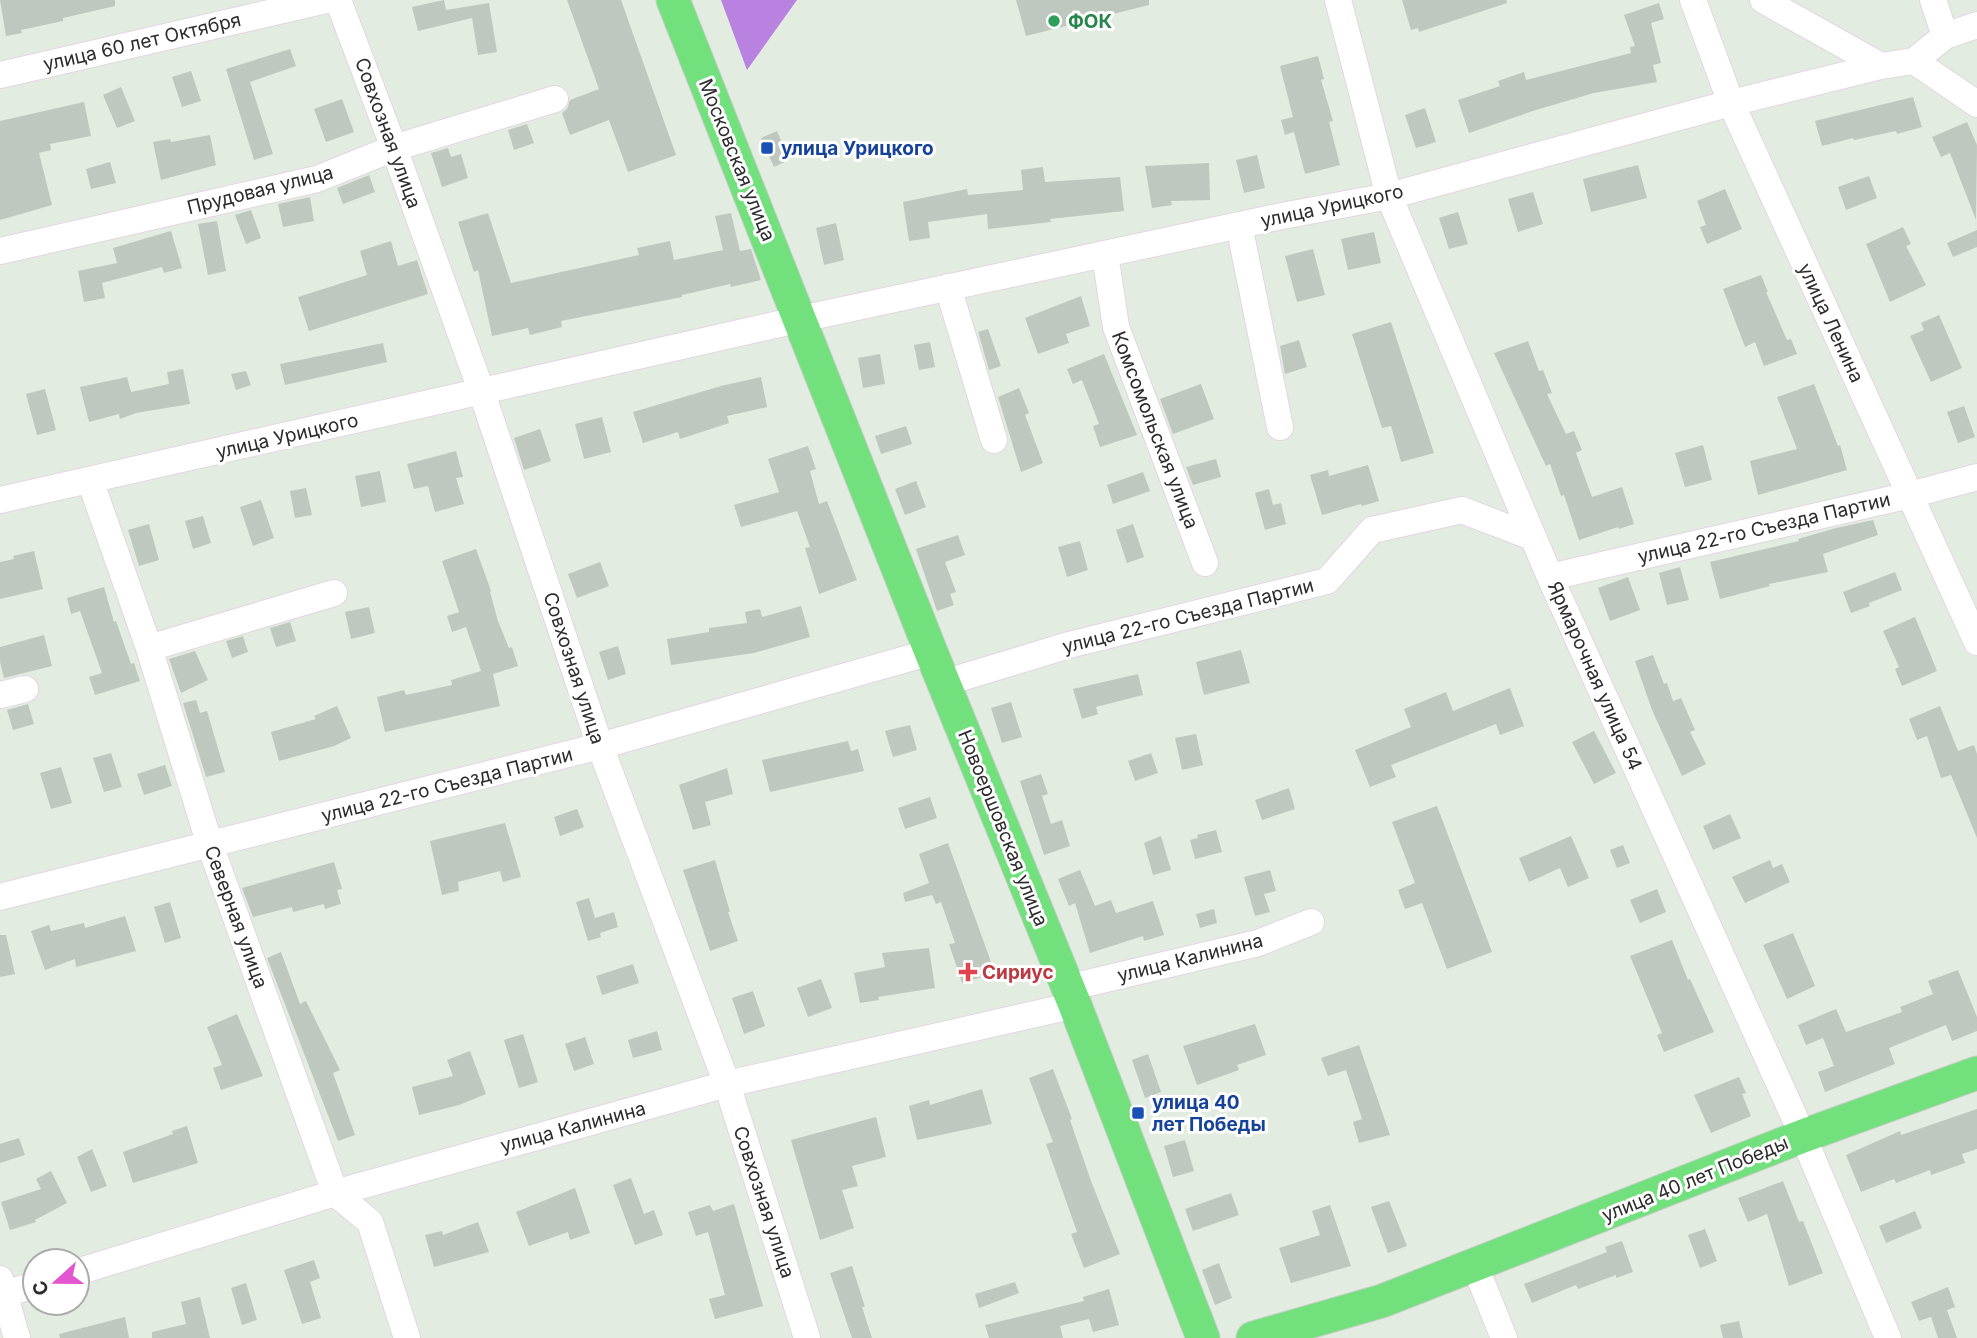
<svg xmlns="http://www.w3.org/2000/svg" width="1977" height="1338" font-family="Inter,sans-serif">
	<style>
		.water { fill: #b982e0 }
		.building { fill: #bfc8bf }
		.lines { fill: none; stroke-linecap: round; stroke-linejoin: round }
		.minor-casing { stroke: #e3d6e1; stroke-width: 28 }
		.major-casing { stroke: #ccc; stroke-width: 35 }
		.minor { stroke: #fff; stroke-width: 26 }
		.major { stroke: #72e07c; stroke-width: 33 }
		.leisure-dot { fill: #2e9e5b; stroke: #fff; stroke-width: 2.5 }
		.transit-dot { fill: #1a4fb4; stroke: #fff; stroke-width: 2.5 }
		.health-dot { fill: #e0444e; stroke: #fff; stroke-width: 2.5 }
		.labels { text-anchor: middle; dominant-baseline: central; stroke-width: 6; stroke-linejoin: round; paint-order: stroke }
		.leisure-label { font-size: 19px; font-weight: bold; fill: #27864d; stroke: #fff; text-anchor: start }
		.street-label { font-size: 19px; fill: #2c2c2c; stroke: #fff }
		.transit-label { font-size: 19px; font-weight: bold; fill: #164399; stroke: #fff; text-anchor: start }
		.health-label { font-size: 19px; font-weight: bold; fill: #be3a42; stroke: #fff; text-anchor: start }
	</style>
	<rect width="100%" height="100%" fill="#e2ece1"/>
	<path class="water" d="M721,0h76l-50,70z"/>
	<path class="building" d="M0,0h115v6l-52,12v3l-42,9 1,3 -16,3z
		M444,0l2,10 43,-7 8,49 -19,3 -6,-37 -54,13 -6,-24z
		M567,0h54l55,155 -48,17 -19,-52 -39,15 -8,-22 5,-4 3,-9 29,-11z
		M1016,0h133v5l-123,31z
		M1402,0h104l1,3 -88,29 -1,-4 -7,2z
		M1659,3l5,16 -13,4 10,40 -8,2 4,17 -63,11 -58,17 -67,23 -11,-33 42,-14 -2,-5 26,-9 2,8 105,-27 -1,-6 5,-1 -11,-31z
		M290,49l6,17 -46,16 23,72 -19,6 -28,-91z
		M1318,56l6,23 -3,1 12,41 -4,1 11,43 -35,9 -11,-42 -9,3 -4,-15 12,-3 -13,-51z
		M191,71l10,30 -19,6 -10,-30z
		M121,87l14,34 -18,7 -14,-33z
		M1913,97l9,30 -25,7 -1,-3 -42,9 -1,-2 -31,8 -7,-25z
		M342,99l12,33 -28,10 -12,-33z
		M84,102l7,34 -41,8 1,6 -12,3 13,52 -52,15v-99z
		M1425,108l11,34 -20,6 -11,-33z
		M1967,122l10,23 -1,75 -26,-67 -9,4 -9,-20z
		M527,124l7,19 -20,7 -6,-20z
		M777,131l12,29 -15,7 -13,-29z
		M210,135l6,30 -55,15 -8,-38 17,-3 1,3z
		M448,148l3,9 10,-3 7,24 -26,9 -11,-34z
		M1257,155l8,33 -21,5 -8,-33z
		M110,162l6,21 -25,6 -5,-20z
		M1209,163l1,37 -39,1 1,4 -20,3 -7,-42z
		M1638,165l9,33 -56,14 -8,-33z
		M1043,167l2,15 75,-5 4,34 -74,8 1,3 -63,7 -1,-15 -59,8 2,16 -21,3 -6,-39 64,-13 1,6 55,-5 -2,-20z
		M369,175l6,17 -32,12 -6,-16z
		M1869,176l8,22 -31,12 -8,-23z
		M1725,189l17,40 -35,15 -7,-17 6,-2 -9,-24z
		M1533,192l10,32 -25,8 -10,-33z
		M310,197l4,24 -31,6 -5,-23z
		M251,210l10,28 -15,6 -11,-29z
		M1458,212l10,32 -19,5 -10,-31z
		M488,213l23,70 128,-28 -2,-7 33,-7 4,19 49,-10 -8,-34 16,-3 9,38 11,-2 10,31 -30,7 -1,-3 -48,11v2l-121,24 1,6 -32,8 -2,-7 -36,8 -14,-66 -4,2 -16,-50z
		M217,221l9,50 -18,4 -10,-51z
		M836,223l8,37 -20,5 -8,-37z
		M1903,227l8,17 -5,2 20,39 -36,17 -24,-58z
		M1977,230v17l-24,10 -6,-14z
		M171,231l11,37 -18,5 -2,-6 -60,16 3,15 -21,4 -6,-31 39,-8 -4,-15z
		M1374,232l7,31 -33,7 -7,-31z
		M391,241l7,25 19,-6 11,34 -119,37 -11,-34 69,-22 -7,-24z
		M1313,249l12,46 -28,7 -12,-46z
		M1761,275l7,17h-2l21,48 4,-1 6,15 -33,12 -9,-24 -10,5 -22,-58z
		M1081,296l9,30 -24,8 3,9 -31,11 -13,-36z
		M1939,315l23,53 -31,14 -21,-46 14,-6 -3,-7z
		M1391,322l43,131 -33,9 -10,-36 -9,2 -30,-94z
		M988,329l13,37 -12,4 -11,-38z
		M1299,340l8,27 -22,7 -5,-28z
		M1528,341l11,30 4,-1 9,23 -5,1 19,40 8,-3 8,19 -6,3 16,44 30,-10 12,37 -15,5 -1,-2 -39,13 -15,-45 -3,1 -11,-32 -4,2 -52,-113z
		M930,342l5,25 -16,3 -5,-25z
		M383,343l4,19 -102,23 -5,-21z
		M880,354l5,30 -22,4 -5,-30z
		M1104,354l33,81 -37,12 -7,-21 6,-2 -17,-44 -9,4 -6,-15z
		M183,369l7,35 -54,9 -16,6 -1,-5 -30,8 -9,-35 47,-10 4,15 38,-8 -2,-12z
		M246,371l5,14 -15,5 -5,-16z
		M761,377l6,30 -40,9 2,7 -49,16 -2,-7 -35,11 -10,-31 88,-26z
		M1201,384l13,35 -41,15 -13,-35z
		M1814,384l24,62 2,-1 7,25 -89,25 -8,-34 47,-12 -20,-52z
		M1019,388l10,25 -4,2 18,48 -22,9 -23,-75z
		M45,389l11,41 -19,5 -11,-41z
		M1964,406l11,31 -17,6 -11,-31z
		M602,417l9,35 -27,7 -9,-35z
		M906,426l6,18 -31,10 -6,-18z
		M540,429l11,32 -27,9 -10,-32z
		M1703,445l9,35 -27,7 -10,-34z
		M808,446l8,23 -6,2 9,33 8,-3 30,79 -38,14 -14,-46 5,-1 -13,-36 -56,16 -7,-22 45,-13 -11,-33z
		M456,451l7,26 -7,1 8,26 -29,8 -7,-26 -14,3 -7,-25z
		M1216,459l5,18 -28,8 -7,-18z
		M1368,465l11,36 -17,5 -1,-2 -39,11 -12,-40 18,-5 1,6z
		M380,471l6,31 -25,5 -6,-31z
		M1143,472l7,19 -37,13 -6,-19z
		M916,481l10,26 -21,8 -10,-26z
		M306,488l6,27 -17,3 -5,-27z
		M1269,489l4,16 8,-2 5,21 -21,6 -10,-37z
		M261,500l13,38 -21,8 -13,-39z
		M203,516l8,27 -18,6 -8,-28z
		M1873,520l5,15 -55,19 5,18 -59,12 1,2 -50,13 -10,-37 89,-21 -1,-2 38,-11z
		M149,524l10,36 -20,6 -11,-36z
		M1133,524l11,33 -17,6 -11,-33z
		M958,535l7,20 -20,7 11,30 -6,2 4,11 -17,6 -21,-62z
		M1080,541l8,29 -21,7 -9,-30z
		M476,549l15,42 -1,1 8,29 11,27 3,-1 6,19 -25,8 7,32 -115,26 -8,-35 27,-7 2,5 46,-10 -1,-5 30,-9 -15,-44 -14,5 -5,-16 12,-4 -17,-51z
		M34,551l9,38 -43,10v-37l14,-3 -1,-3z
		M600,562l9,24 -32,12 -9,-24z
		M1680,567l9,33 -22,5 -8,-32z
		M1895,572l7,18 -33,13 1,3 -19,7 -8,-21z
		M1628,577l12,33 -30,11 -12,-33z
		M104,587l10,35 2,-1 15,43 3,-1 6,18 -45,14 -6,-18 13,-4 -22,-62 -9,3 -4,-16z
		M801,606l9,31 -56,16 -83,12 -4,-26 42,-7v-4l38,-5 -2,-11 15,-3 2,8z
		M369,607l6,26 -24,6 -6,-27z
		M1915,617l22,54 -35,15 -7,-17 4,-2 -16,-36z
		M290,622l6,19 -20,6 -6,-19z
		M44,635l8,31 -48,12 -4,-16v-15z
		M243,636l5,16 -16,6 -6,-17z
		M618,646l8,28 -18,6 -9,-28z
		M1241,650l9,33 -46,12 -8,-33z
		M195,651l13,29 -27,13 -12,-34z
		M1653,655l11,29 3,-1 6,18 8,-3 14,32 -5,2 16,32 -24,12 -30,-66 -17,-49z
		M1138,674l5,21 -47,12 2,7 -16,5 -9,-30z
		M1510,688l14,38 -24,9 -4,-11 -105,41 5,12 -26,10 -15,-37 56,-23 -7,-18 42,-17 7,19z
		M196,700l4,13 7,-2 18,61 -19,5 -23,-74z
		M1011,702l11,35 -20,6 -11,-35z
		M28,704l6,20 -21,6 -6,-20z
		M337,706l14,32 -17,8 -55,15 -8,-29 45,-13 -2,-3z
		M1940,706l18,45 16,-6 3,9v84l-26,-63 -10,3 -14,-42 -10,4 -8,-21z
		M910,725l7,25 -24,7 -8,-26z
		M1594,731l22,42 -22,11 -22,-42z
		M1196,734l7,31 -21,5 -7,-32z
		M848,741l3,10 7,-2 6,22 -94,21 -8,-32z
		M111,753l11,34 -18,5 -11,-34z
		M1151,753l7,20 -23,8 -7,-20z
		M165,765l7,21 -28,9 -7,-21z
		M61,767l11,36 -21,6 -11,-36z
		M727,768l6,26 -28,8 6,23 -18,5 -14,-45z
		M1041,774l7,20 -6,2 9,28 11,-4 8,26 -26,9 -24,-74z
		M1289,788l6,21 -33,11 -7,-20z
		M930,797l7,21 -32,11 -7,-21z
		M1437,806l55,146 -45,17 -25,-66 -17,6 -7,-19 17,-7 -23,-61z
		M577,809l7,18 -24,9 -6,-19z
		M1730,814l11,24 -28,12 -10,-24z
		M505,823l16,54 -18,5 -3,-11 -42,11 1,9 -17,4 -12,-54z
		M1216,830l6,22 -27,7 -5,-19 8,-2 -1,-3z
		M1161,836l10,34 -18,5 -9,-32z
		M1571,836l18,42 -21,9 -8,-19 -31,14 -10,-24z
		M948,843l47,130 -33,10 -13,-39 6,-1 -14,-41 -5,2 -4,-9 -27,7 -2,-9 26,-10 -10,-29z
		M1623,845l7,18 -13,5 -7,-18z
		M715,860l15,52h-2l10,29 -28,10 -27,-81z
		M1770,860l3,8 9,-4 8,18 -45,21 -13,-26z
		M334,862l8,27 -5,1 4,14 -16,5 -1,-5 -31,8 -1,-5 -39,10 -11,-29z
		M1080,870l15,36 16,-6 5,13 37,-12 11,34 -20,6 -1,-5 -53,17 -15,-50 -6,3 -11,-27z
		M1270,870l6,21 -12,3 6,18 -15,4 -11,-39z
		M1657,889l9,23 -26,11 -10,-23z
		M589,898l6,20 19,-6 4,15 -18,6 1,4 -13,4 -12,-39z
		M170,902l11,36 -16,5 -11,-36z
		M1214,909l3,14 -17,5 -4,-14z
		M125,916l11,35 -60,16 -1,-8 -30,11 -14,-39 18,-6 2,6 33,-8 1,5z
		M1793,933l22,53 -28,13 -24,-54z
		M0,935h6l9,39 -15,3z
		M1672,940l16,40 2,-1 24,53 -50,20 -7,-17 5,-2 -32,-77z
		M929,948l6,40 -57,9 1,3 -19,3 -6,-30 31,-6 -3,-14z
		M281,952l19,52 6,-3 34,69 -7,3 22,62 -17,6 -71,-183z
		M633,964l6,19 -37,12 -6,-19z
		M1958,970l19,47v14l-25,10 -6,-16 -57,23 6,16 -70,28 -7,-20 16,-6 -11,-28 -17,7 -8,-20 38,-16 10,23 56,-20 -2,-5 33,-13 -5,-13z
		M821,979l11,29 -24,9 -11,-29z
		M753,991l12,35 -21,8 -12,-36z
		M237,1014l26,62 -42,14 -8,-22 9,-3 -15,-38z
		M1255,1024l11,31 -29,10 2,5 -42,15 -14,-39z
		M657,1031l5,19 -29,8 -5,-18z
		M523,1034l15,48 -19,6 -15,-48z
		M585,1037l9,27 -20,7 -9,-27z
		M1359,1045l31,90 -31,8 -6,-21 9,-3 -16,-49 -18,6 -7,-18z
		M470,1051l16,43 -27,11 -40,10 -7,-28 41,-11 -6,-16z
		M1148,1054l13,38 -16,6 -13,-38z
		M1053,1069l19,50 -2,1 21,61 29,73 -36,14 -13,-34 6,-2 -31,-88 7,-2 -24,-64z
		M1739,1077l7,16 -4,1 9,22 -40,17 -17,-38z
		M982,1089l10,35 -75,16 -8,-34 20,-6 1,5z
		M1977,1109v40l-15,5 3,9 -34,12 -1,-5 -34,13 -2,-4 -33,13 -15,-37 54,-24 1,4z
		M876,1117l10,40 -34,9 6,20 -16,4 12,38 -34,12 -29,-100z
		M187,1126l11,37 -65,20 -10,-31 50,-18 -1,-3z
		M19,1138l6,17 -25,8v-19z
		M1185,1140l9,31 -21,6 -9,-31z
		M92,1149l15,37 -16,6 -14,-35z
		M51,1171l16,32 -32,17 1,2 -26,8 -9,-28 40,-13 -5,-10z
		M631,1178l13,36 10,-4 9,25 -28,10 -22,-60z
		M1783,1181l16,41 4,-1 20,52 -34,13 -22,-72 -19,8 -10,-24z
		M575,1188l15,45 -20,7 -2,-8 -39,14 -13,-34z
		M1231,1193l8,22 -46,16 -8,-22z
		M1389,1201l18,45 -19,7 -17,-46z
		M734,1204l29,102 -48,13 -6,-20 16,-4 -17,-63 -12,4 -8,-24 22,-7 3,6z
		M1330,1205l21,61 -60,17 -12,-35 41,-13 -8,-24z
		M1915,1211l7,17 -36,15 -7,-17z
		M478,1222l11,30 -55,15 -9,-32 17,-4 1,4z
		M1705,1229l12,32 -17,7 -12,-33z
		M1622,1241l11,31 -17,6v-3l-38,14 -2,-4 -44,18 -8,-19 83,-32 -2,-5z
		M314,1260l6,18 -10,4 11,36 -19,6 -18,-54z
		M1219,1263l13,35 -17,7 -13,-35z
		M852,1266l13,41h-3l10,31h-20l-22,-65z
		M1015,1282l4,11 -40,15 -4,-14z
		M246,1283l11,37 -15,5 -11,-37z
		M1948,1287l7,20 -8,3 10,28h-19l-7,-21 -12,4 -8,-19z
		M1109,1289l10,36 -26,7 -4,-13 -29,7 3,12h-74l-4,-13 99,-24 -1,-4z
		M200,1297l10,41h-58v-6l34,-8 -5,-22z
		M125,1317l4,21h-69l-1,-4z
		M1739,1321l4,17h-20l-3,-13z"/>
	<g class="lines">
		<defs>
			<path id="minor" d="M338,0l56,148 88,245 118,353 127,338 80,254
				M1338,0l51,196 161,381 253,559 85,202
				M1693,0l38,103 246,539
				M1763,0l118,66
				M1933,0l12,36
				M1914,61l31,-25 32,-11
				M0,75l326,-75
				M1239,225l41,202
				M0,251l317,-72 77,-31 161,-49
				M1105,254l11,73 89,236
				M948,287l46,153
				M90,480l59,168 61,197 125,348 35,29 37,116
				M0,500l801,-181 481,-103 107,-20 342,-93 150,-37 33,-5 63,43
				M1550,577l360,-82 67,-18
				M149,648l185,-55
				M944,683l125,-38 258,-64 45,-51 90,-20 70,27
				M0,695l25,-6
				M0,897l600,-151 331,-94
				M1067,988l191,-45 53,-21
				M1475,1266l29,72
				M77,1272l258,-79 392,-109 348,-79
				M0,1279l17,59
				M0,1295l35,-10"/>
			<path id="major" d="M673,0l258,652 144,353 128,333
				M1253,1338l129,-37 421,-165 174,-63"/>
		</defs>
		<use href="#minor" class="minor-casing"/>
		<use href="#major" class="major-casing"/>
		<use href="#minor" class="minor"/>
		<use href="#major" class="major"/>
	</g>
	<circle class="leisure-dot" cx="1054" cy="21" r="7"/>
	<g class="transit-dot">
		<rect x="760" y="141" width="14" height="14" rx="3.5"/>
		<rect x="1131" y="1106" width="14" height="14" rx="3.5"/>
	</g>
	<path class="health-dot" d="M964.5 961.5h7v7h7v7h-7v7h-7v-7h-7v-7h7z"/>
	<g class="labels">
		<g class="leisure-label">
			<text x="1068" y="21">ФОК</text>
		</g>
		<g class="street-label">
			<text transform="translate(142 42) rotate(-13)">улица 60 лет Октября</text>
			<text transform="translate(388 133) rotate(70)">Совхозная улица</text>
			<text transform="translate(737 160) rotate(68)">Московская улица</text>
			<text transform="translate(260 190) rotate(-14)">Прудовая улица</text>
			<text transform="translate(1332 206) rotate(-12)">улица Урицкого</text>
			<text transform="translate(1831 323) rotate(65)">улица Ленина</text>
			<text transform="translate(1155 430) rotate(69)">Комсомольская улица</text>
			<text transform="translate(287 436) rotate(-13)">улица Урицкого</text>
			<text transform="translate(1764 528) rotate(-13)">улица 22-го Съезда Партии</text>
			<text transform="translate(1188 616) rotate(-14)">улица 22-го Съезда Партии</text>
			<text transform="translate(574 668) rotate(72)">Совхозная улица</text>
			<text transform="translate(1595 676) rotate(66)">Ярмарочная улица 54</text>
			<text transform="translate(447 785) rotate(-14)">улица 22-го Съезда Партии</text>
			<text transform="translate(1003 828) rotate(68)">Новоершовская улица</text>
			<text transform="translate(236 917) rotate(70)">Северная улица</text>
			<text transform="translate(1190 958) rotate(-14)">улица Калинина</text>
			<text transform="translate(573 1127) rotate(-15)">улица Калинина</text>
			<text transform="translate(1695 1179) rotate(-22)">улица 40 лет Победы</text>
			<text transform="translate(764 1202) rotate(72)">Совхозная улица</text>
		</g>
		<g class="transit-label">
			<text x="781" y="148">улица Урицкого</text>
			<text x="1152" y="1102">улица 40<tspan x="1152" dy="22">лет Победы</tspan></text>
		</g>
		<g class="health-label">
			<text x="982" y="972">Сириус</text>
		</g>
	</g>
	<g transform="translate(56 1282) rotate(249)"><circle r="33" fill="#ffffff" stroke="#ababab" stroke-width="2"/>
	<path d="M0-5L12 26L0 18L-12 26Z" fill="#e456d1"/>
	<text y="-10" font-size="19" font-weight="bold" text-anchor="middle" fill="#2c2c2c">С</text>
	</g>
</svg>
